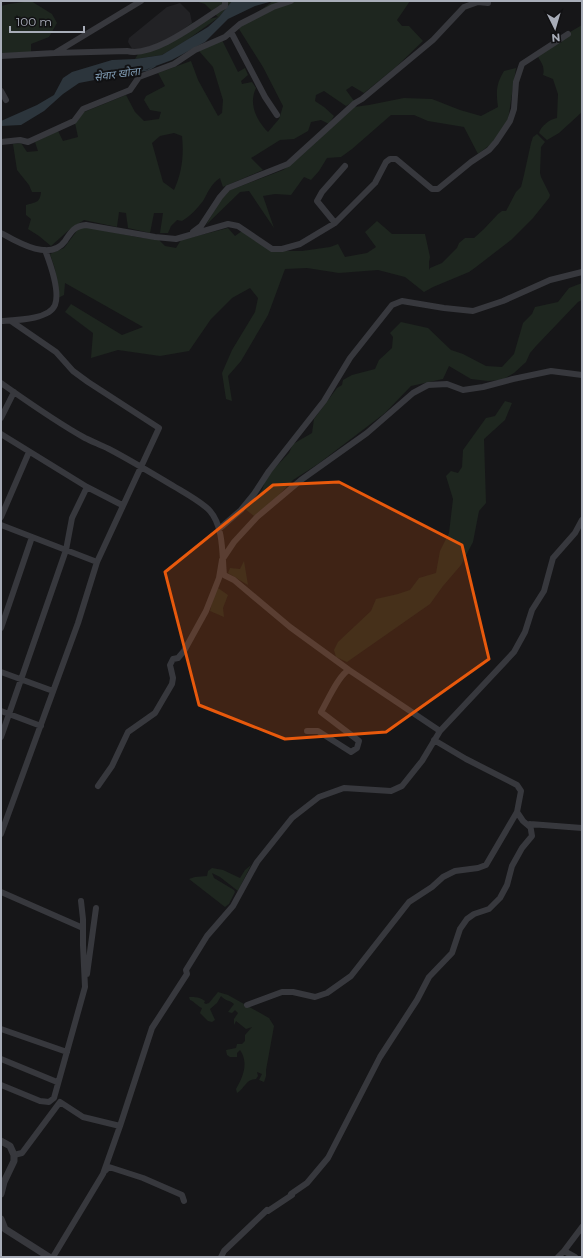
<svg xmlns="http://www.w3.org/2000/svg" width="583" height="1258" font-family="Montserrat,'Noto Sans Devanagari',sans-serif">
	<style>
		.built { fill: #222225 }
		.green { fill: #1e261f; fill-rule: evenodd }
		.water { fill: #2c353c }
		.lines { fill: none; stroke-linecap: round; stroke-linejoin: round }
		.stream { stroke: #2c353c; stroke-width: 1.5 }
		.minor { stroke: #37383d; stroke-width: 6 }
		.tertiary { stroke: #37383d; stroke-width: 7 }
		.marked { fill: #e8590c; fill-opacity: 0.2; stroke: #e8590c; stroke-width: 3; stroke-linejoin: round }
		.labels { text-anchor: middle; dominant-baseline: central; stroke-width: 4; stroke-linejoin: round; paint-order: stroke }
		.water-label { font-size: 11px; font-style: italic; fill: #7f9bb3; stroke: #111113 }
	</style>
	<rect width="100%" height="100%" fill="#161618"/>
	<path class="built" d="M180,3l10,10 2,10 -21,16 -37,13 -6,-10 1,-4 38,-31z"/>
	<path class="green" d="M31,1l21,13 5,9 -8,14 -18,7v9h-30v-47l8,-2z
		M195,1h37l-13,16 -32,23 -25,15 -27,4 5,-8 31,-12 21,-16 26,-6 -13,-13z
		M273,1h137l-13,19 5,6h7l14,15 -27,26 -32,26 -12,-7 -6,4 8,11 -8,5 -22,-15 -8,4 -1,6 9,6 10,9 -5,8 -8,-4 -10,2 -3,9 -14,8 -14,1 -29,18 12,12 -40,17 -3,-9c-9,6 -12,14 -17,23 -6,8 -13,15 -21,20l-5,-1 -6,6 -3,7h-8l3,-20h-9l-4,20 -22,-5 -2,-15 -7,-1 -2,15 -33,-7 -15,10 -18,16 -12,-10 -11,-7 3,-10 -5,-4v-10c10,-3 14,-2 15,-13h-9l-3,-7 -12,-15 -4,-26 8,-1 6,9 11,-1 -3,-9 23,-11 5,10 15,-4 -3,-14 9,-11 42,-17 9,17 9,9 15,-2 2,-7 -11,-2 -6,-10 2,-4 19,-10 -7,-13 33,-12 7,19 20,36 4,-3 1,-13 -10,-33 -14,-16 23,-11 16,32 7,-4 3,7 -7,6 1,3 10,-2 4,6c-8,16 1,33 12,44l11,-13 4,-13 -20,-39 -24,-38 3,-5zM174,133l8,3c2,19 0,37 -8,54l-11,-8 -11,-39 8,-7z
		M582,25v87l-23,21 -12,7 -8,-7c2,-7 11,-14 18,-15l1,-24 -5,-15 -10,-4c2,-7 -1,-12 -5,-18l32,-25z
		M516,68l-8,52 -13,21 -17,13 -14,-27 -36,-6 -14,-6h-23l-39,34 -11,8 -14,1 -8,13 -8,9 -7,-3 -13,18 -16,-1 -12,2 11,32 -25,-37 -9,1 -34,33 19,-33 58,-22 16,-12 55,-51 15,-2 35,-7 28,1 28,11 21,6 17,-9c-2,-15 -2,-23 6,-36z
		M537,134l8,8 -4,5 -1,26 1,4 9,18 -1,3 -16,20 -22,22 -35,27 -7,5 -36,15 -9,5 -19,-15 -27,-7 -39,3 -32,-5 -22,1 -17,46 -27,46 -13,15 4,25 -6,-2 -4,-26 10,-23 23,-38 3,-14 -8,-10 -18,10 -21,21 -22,32 -29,5 -42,-6 -27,8 2,-25 -28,-21 6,-8 51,31 21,-8 -78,-44 -1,12 -6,3 -3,-29 -5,-15 14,-6 15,-20h12l46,9 22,3 6,6 11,2 5,-8 47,-12 7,8 7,-5 32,20h28l28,-4 8,-3 7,13 22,-4 9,-6 -11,-15 12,-11 15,13h33l5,23 -1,5v8l1,-2 12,-5 15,-15 2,-5 6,-5h9l10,-9 14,-15 4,-3h4l10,-19 5,-5 3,-12 7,-32 2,-6z
		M582,283v17l-4,2 -42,44 -6,7 -4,9 -12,11 -12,7 -14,1 -17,-2 -22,-13 -6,13 -32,7 -26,27 -67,51 -25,16 -15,16 -24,20 -9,-7 17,-19 5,-14 22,-23 4,-9 19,-11 2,-14 23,-31 5,-3 1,-5 9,-5 23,-6 4,-9 13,-12 1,-11 -3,-4 11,-11 27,6 23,22 12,4 23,12 16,1 12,-13 9,-31 9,-9 3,-7 23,-5 11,-14z
		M505,401l7,2 -7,17 -21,19 2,64 -7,8 -6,31 -12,23 -18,21 -13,18 -83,58 -11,-5 -2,-7 4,-8 33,-31 5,-12 22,-5 12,-4 9,-12 17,-5 4,-22 9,-18 4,-34 -7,-23 5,-5 7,2 4,-6 1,-17 23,-32 9,-2z
		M244,561l4,24 -20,-12 2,-5 10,1z
		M218,588l10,7 -5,13 1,9 -14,-6 3,-13z
		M251,865l-13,26 -18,-14 -8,-4 2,5 20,12 1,2 -6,12 -4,3 -36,-28 6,-2 12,-1 1,-5 4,-3 11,2 17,8 5,-8z
		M218,992l10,3 41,23 5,8 -8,44v6l-2,6 -5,-2 3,-6 -5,-2 1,4 -2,3c-10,0 -11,9 -19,14l-1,-4c7,-12 13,-26 4,-39l-3,3v4h-7l-3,-2 -1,-5 10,-2 1,-4h5l3,-3v-6l7,-8 -6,2 -10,-8 -2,4v-6l4,-6 -3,-3 -3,3 -4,-1 6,-8c-4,-4 -9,-3 -13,-8l-4,7 -7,6 5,11 -3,2 -4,-1 -8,-8 2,-5c-5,-2 -7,-6 -12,-8l-1,-3c6,0 11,0 16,4l-1,2 2,1 3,-1z"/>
	<path class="water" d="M232,1h41l-18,5 -27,13 -23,23 -33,18 -30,11 -63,12 -16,11 -19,17 -23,14 -20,1v-5l36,-16 17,-10 9,-17 9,-6 40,-12 23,-1 27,-4 46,-28 11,-10z"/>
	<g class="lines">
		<path class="stream" d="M140,71l8,-1 7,-4"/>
		<path class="minor" d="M231,32l34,65 12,18
			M55,53l72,-2c26,7 72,-29 94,-43l4,-2v-5
			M1,56l54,-3 86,-52
			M1,91l5,9
			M1,142l19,-2 8,2 46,-21 9,-12 47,-19 9,-13 35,-13 21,-14 30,-13 15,-13 33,-17 18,-6
			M335,223l-18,-22 5,-9 23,-26
			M193,232l8,-6 19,-29 8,-9 60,-24 67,-61 7,-4 71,-59 31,-33 14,-5 10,1
			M1,233c16,9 49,29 64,8 6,-9 9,-15 21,-16l69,12 21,2 52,-15 10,2 34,23h10l18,-5 35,-21 40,-40 11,-21 4,-3h6l36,30h6l33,-27 18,-12 7,-8 14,-21 4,-12 2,-27 6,-18 46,-30
			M1,321c14,-1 48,-1 54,-16 5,-13 -5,-42 -10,-55
			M1,383c27,19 55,39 84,55 8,4 16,7 24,11 23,12 44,25 66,38 10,6 28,16 35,24 14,16 12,45 14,64l10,5 56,47 59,43 91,61
			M1,418l13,-26
			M1,434l86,53 35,18
			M1,517l28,-65
			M1,525l96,37
			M219,529l22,-19 13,-16 15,-23 55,-70 26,-43 42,-53 10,-4 42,7 29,3 30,-10 47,-21 32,-8
			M1,628l31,-91
			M1,672l52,19
			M1,711l40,15
			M307,731h11l33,21 6,-4 2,-7 -38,-29c6,-10 18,-38 28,-42
			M1,737l65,-187 6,-32 15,-31
			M434,740l32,19 51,26 4,6 -4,21 6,9 7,6v-3l52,4
			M98,786l14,-20 16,-34 27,-19 17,-29 1,-6 -3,-13 3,-6 5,-1 6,-7 22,-40 13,-33 3,-18 12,-18 23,-25 44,-37 66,-47 46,-40 15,-8 19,-1 16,6 20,-3 30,-8 38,-8 31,4
			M1,834l77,-211 19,-61 62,-134 -71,-46 -15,-11 -17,-19 -45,-31
			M1,892l82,36
			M87,974l9,-66
			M247,1005l35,-13h11l22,5 12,-4 24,-17 58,-74 23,-15 11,-10 12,-6 23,-3 8,-3 31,-53
			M1,1029l66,23
			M1,1059l56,23
			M1,1085l39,16 9,1 5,-4 31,-111 -2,-42v-26l-2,-18
			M14,1155l8,-2 38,-51 23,15 37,9
			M105,1171l4,-4 34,11 39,17 2,6
			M564,1251l11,6
			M53,1257l50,-83 17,-48 32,-98 35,-54 -1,-4 21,-34 26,-30 24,-44 35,-44 27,-21 25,-9 47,3 11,-5 20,-25 18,-30 74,-79 11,-20 7,-22 12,-19 9,-33 22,-25 7,-13
			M221,1257l3,-6 43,-41 1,1 24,-16 -1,-1 16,-11 21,-25 52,-101 37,-57 12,-23 23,-24 8,-24 7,-10 7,-5 15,-5 11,-11 7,-13 5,-19 10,-18 10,-12 -2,-12
			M558,1257l6,-6 18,-24"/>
		<path class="tertiary" d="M1,1141l9,5 4,9v6l-10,21 -3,12
			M1,1219l4,10 44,28"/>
	</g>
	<path class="marked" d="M339,482l123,63 27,114 -103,73 -101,7 -86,-34 -34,-133 108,-87z"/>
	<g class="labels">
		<g class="water-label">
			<text transform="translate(117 74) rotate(-8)">सेवार खोला</text>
		</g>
	</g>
	<rect width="583" height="1258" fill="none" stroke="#a8adb8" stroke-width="4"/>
	<g transform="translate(555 28) rotate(175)" stroke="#111113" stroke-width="3" paint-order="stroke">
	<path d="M0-3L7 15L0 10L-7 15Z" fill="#a8adb8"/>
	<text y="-6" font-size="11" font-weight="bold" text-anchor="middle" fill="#a8adb8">N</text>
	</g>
	<path d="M10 26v6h74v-6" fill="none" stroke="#a8adb8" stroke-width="2"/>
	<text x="16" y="26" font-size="12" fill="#a8adb8" stroke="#111113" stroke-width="3" paint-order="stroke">100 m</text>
</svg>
